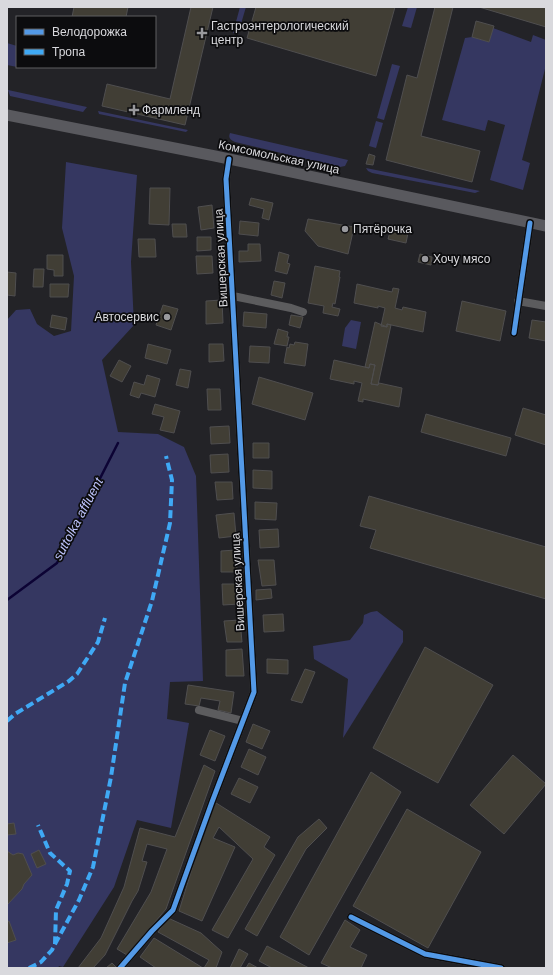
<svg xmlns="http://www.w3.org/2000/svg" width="553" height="975" font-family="Arial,sans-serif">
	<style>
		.green { fill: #353761 }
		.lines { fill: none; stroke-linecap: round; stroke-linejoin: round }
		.stream { stroke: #0c0334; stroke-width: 2.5 }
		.building { fill: #413e35; stroke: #4f4e4f }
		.street { stroke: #5c5c5e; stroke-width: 8 }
		.secondary { stroke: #59595e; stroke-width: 11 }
		.quiet { stroke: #3fa9f5; stroke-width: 4; stroke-dasharray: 8 4; stroke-linecap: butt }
		.cycleway-casing { stroke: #0c0c0e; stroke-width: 8 }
		.cycleway { stroke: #5399e6; stroke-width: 5 }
		.poi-dot { fill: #99999d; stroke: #0c0c0e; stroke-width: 1.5 }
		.labels { text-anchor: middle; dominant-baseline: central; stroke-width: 3.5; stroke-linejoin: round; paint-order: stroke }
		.poi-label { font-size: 12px; fill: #d9d9dd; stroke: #0c0c0e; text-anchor: start }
		.street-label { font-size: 12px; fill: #d9d9dd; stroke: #0c0c0e }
		.water-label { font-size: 13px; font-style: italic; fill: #bcc2fa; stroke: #0c0c0e }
	</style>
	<rect width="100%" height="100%" fill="#232327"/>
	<path class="green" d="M240,7h6l-8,27 -5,-1z
		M408,7h9l-6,21 -9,-2z
		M493,28l38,14 2,-7 13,5v25l-24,95 8,3 -7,27 -33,-10 15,-55 -17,-5 -3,11 -43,-11 23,-82 7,-1 17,5z
		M7,43l10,3v21l-10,-2z
		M392,64l8,2 -16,54 -7,-2z
		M8,90l79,17 -4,5 -73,-16z
		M98,111l90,19 -2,2 -87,-18z
		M376,121l7,2 -7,25 -7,-2z
		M230,133l118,27 -3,6 -5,1 -105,-25c-5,-2 -7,-4 -5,-9z
		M66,162l71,13 -6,87 3,63 -32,35 16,72 40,2 26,13 12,29 7,205 -33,1 -3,37 22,4 -18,105 -34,-8 -23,67 -51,80 -4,-1 -1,2h-51v-648l9,-10 14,-1 7,15 17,12 17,-5 3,-55 -12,-48z
		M366,168l114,23 -5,2 -103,-20 -4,-2z
		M351,320l10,2 -5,27 -14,-3 3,-18z
		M377,611l26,20v11l-60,96 5,-59 -34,-20 -1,-13 37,-6 13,-17 1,-8 7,-3z"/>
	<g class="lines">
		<path class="stream" d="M7,600l50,-37 61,-120"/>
	</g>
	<path class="building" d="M74,7h54l-2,10h-54z
		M191,7h22l-28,118 -83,-19 5,-22 63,15z
		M256,7h139l-19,69 -129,-38z
		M435,7h18l-32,129 59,15 -8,31 -86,-22 21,-85 10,3z
		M479,7h62l5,1v19z
		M476,21l18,5 -5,16 -17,-5z
		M369,154l6,2 -2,9 -7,-1z
		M150,188h20l-1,37 -20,-1z
		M251,198l22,5 -4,17 -7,-2 2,-9 -15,-4z
		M212,205l2,23 -13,2 -3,-23z
		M308,219l46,8 -6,27 -30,-8 -13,-15z
		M240,221l19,2 -1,13 -19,-2z
		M172,224h14l1,13h-14z
		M391,228l17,5 -2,10 -18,-4z
		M197,237h14v13l-14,1z
		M138,239h17l1,18h-17z
		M248,244h12l1,17 -22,1v-11h9z
		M279,252l10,3 -2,8 3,1 -3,10 -12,-3z
		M420,254l12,3 -1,8 -13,-3z
		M47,255h16v21h-9v-6l-7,-1z
		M196,256h16l1,17 -16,1z
		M315,266l25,5 -1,6h1l-5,27 -2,-1 -1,4 8,2 -2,7 -15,-3 1,-7 -16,-3z
		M34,269h10l-1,18h-10z
		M7,272l9,1 -1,23 -8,-1z
		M274,281l11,2 -3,15 -11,-3z
		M50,284h19l-1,13h-18z
		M357,284l35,8 1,-4 6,1 -4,19 7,2 1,-3 23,5 -3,20 -36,-8v3l-6,-1 4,-18 -7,-2v2l-24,-5z
		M222,300l1,23 -17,1v-23z
		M462,301l44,10 -6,30 -44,-10z
		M163,305l15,4 -7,21 -15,-5z
		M244,312l23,2 -1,14 -23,-2z
		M52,315l15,3 -2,12 -15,-3z
		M291,315l12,2 -3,11 -11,-3z
		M532,320l14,2v19l-17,-3z
		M375,322l12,5v-3l4,1 -13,60 -7,-1 4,-19 -5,-1 -1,4 -4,-1z
		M278,329l10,3 -1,5h2l-2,9 -13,-2z
		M295,342l13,2 -3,22 -21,-3 3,-16 2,1 1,-4 4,1z
		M148,344l23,6 -4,14 -22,-6z
		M209,344h14l1,17 -15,1z
		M250,346l20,1 -1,16 -20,-1z
		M119,360l12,6 -9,16 -12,-6z
		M334,360l35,8 1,-4 5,1 -4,19 7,1 1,-2 23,5 -3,19 -36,-8v3l-5,-1 4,-18 -8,-2v3l-24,-5z
		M180,369l11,2 -3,17 -12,-3z
		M147,375l13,4 -5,18 -14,-4 -2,5 -9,-3 4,-13 10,3z
		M259,377l54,16 -8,27 -53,-16z
		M207,389h13l1,21h-13z
		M155,404l25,7 -6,22 -14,-3 4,-13 -12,-3z
		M523,408l23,7v30l-31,-10z
		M426,414l85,24 -5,18 -85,-24z
		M229,426l1,17 -19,1 -1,-17z
		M253,443h16v15h-16z
		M228,454l1,18 -18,1 -1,-18z
		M253,470l19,1v18l-19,-1z
		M215,482h17l1,17 -16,1z
		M369,496l177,51v52l-176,-51 6,-18 -16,-4z
		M255,502l22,1 -1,17 -21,-1z
		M234,513l2,23 -17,2 -3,-23z
		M278,529l1,18 -19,1 -1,-18z
		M236,550l1,22h-16v-21z
		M258,560h16l2,25 -14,1z
		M222,584h16l1,20 -16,1z
		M271,589l1,9 -16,2v-10z
		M283,614l1,17 -20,1 -1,-17z
		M240,620l2,22h-15l-3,-21z
		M425,647l68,38 -55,98 -65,-35z
		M242,649l2,27h-18v-26z
		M267,659l21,1v14l-21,-1z
		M305,669l10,3 -13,31 -11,-3z
		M188,685l46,7 -3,21 -13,-3 2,-9 -19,-3 -2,8 -14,-2z
		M253,724l17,7 -8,18 -16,-7z
		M210,730l15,6 -10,25 -15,-6z
		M249,749l17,8 -8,18 -17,-8z
		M513,755l33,29 -42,50 -34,-29z
		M204,765l11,6 -49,138 -39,46 -10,-6 34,-57 16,-43 -20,-5 -5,17 5,1 -9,29 -6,10 -27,54 -12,13h-15l23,-30 23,-51 16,-59 35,9z
		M371,772l30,20 -92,163 -29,-18z
		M239,778l19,9 -8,16 -19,-9z
		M213,801l57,36 -6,10 11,8 -47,83 -16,-8 41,-71 -34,-32 -6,11 22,9 -33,74 -23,-10z
		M407,809l74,43 -53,96 -75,-42z
		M319,819l8,9 -21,21 -49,87 -12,-7 53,-92z
		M14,823l2,11 -9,1v-11z
		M39,850l7,14 -9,4 -6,-14z
		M7,851l6,4 5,-2 5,1 9,21 -8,9 -2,5 -15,16z
		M168,918l33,15 21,19 -6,16h-12l5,-8 -51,-28z
		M345,920l15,10 -10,17 17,8 -6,13h-29l-11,-5z
		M9,921l7,19 -9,3v-21z
		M154,938l49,30h-47l-16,-11z
		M267,946l42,22h-37l-13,-7z
		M239,949l9,5 -8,14h-10z
		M112,963l4,4 -1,1h-9z
		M249,963l9,5h-12z"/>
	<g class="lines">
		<path class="street" d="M233,296l58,12 12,4
			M518,301l28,5
			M514,333l16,-110
			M199,710l44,11
			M351,917l74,37 76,14
			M120,968l32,-37 21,-21 39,-108 42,-110 -28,-513 3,-20"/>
		<path class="secondary" d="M7,115l208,41 331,70"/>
		<path class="quiet" d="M7,721l8,-7 54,-33 8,-7 21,-32 7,-24
			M55,944l24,-44 14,-33 18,-90 14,-94 27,-82 18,-78 2,-43 -6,-24
			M29,968l12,-6 11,-12 3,-6 1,-34 11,-26 3,-13 -20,-18 -12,-28"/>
		<defs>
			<path id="cycleway" d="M514,333l16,-110
				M351,917l74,37 76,14
				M120,968l32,-37 21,-21 39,-108 42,-110 -28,-513 3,-20"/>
		</defs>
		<use href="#cycleway" class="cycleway-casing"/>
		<use href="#cycleway" class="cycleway"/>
	</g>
	<g class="poi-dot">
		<path d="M200 27h4v4h4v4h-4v4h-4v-4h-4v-4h4z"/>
		<path d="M132 104h4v4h4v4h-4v4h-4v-4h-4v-4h4z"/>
		<circle cx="345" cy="229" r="4"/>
		<circle cx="425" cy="259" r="4"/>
		<circle cx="167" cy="317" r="4"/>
	</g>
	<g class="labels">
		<g class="poi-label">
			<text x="211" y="26">Гастроэнтерологический<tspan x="211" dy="14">центр</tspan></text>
			<text x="142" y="110">Фармленд</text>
			<text x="353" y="229">Пятёрочка</text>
			<text x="433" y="259">Хочу мясо</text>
			<text x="159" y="317" text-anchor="end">Автосервис</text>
		</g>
		<g class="street-label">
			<text transform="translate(279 157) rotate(12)">Комсомольская улица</text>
			<text transform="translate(221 258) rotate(-93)">Вишерская улица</text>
			<text transform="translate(238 582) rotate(-93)">Вишерская улица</text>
		</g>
		<g class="water-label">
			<text transform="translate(78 519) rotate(-62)">suttolka affluent</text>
		</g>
	</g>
	<rect width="553" height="975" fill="none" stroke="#d9d9dd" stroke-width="16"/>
	<rect x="16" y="16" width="140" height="52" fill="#0c0c0e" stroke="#5e5e61"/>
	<rect x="24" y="29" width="20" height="6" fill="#5399e6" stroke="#5e5e61"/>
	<text x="52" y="36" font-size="12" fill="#d9d9dd">Велодорожка</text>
	<rect x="24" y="49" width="20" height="6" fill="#3fa9f5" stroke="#5e5e61"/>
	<text x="52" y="56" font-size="12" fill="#d9d9dd">Тропа</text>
</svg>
